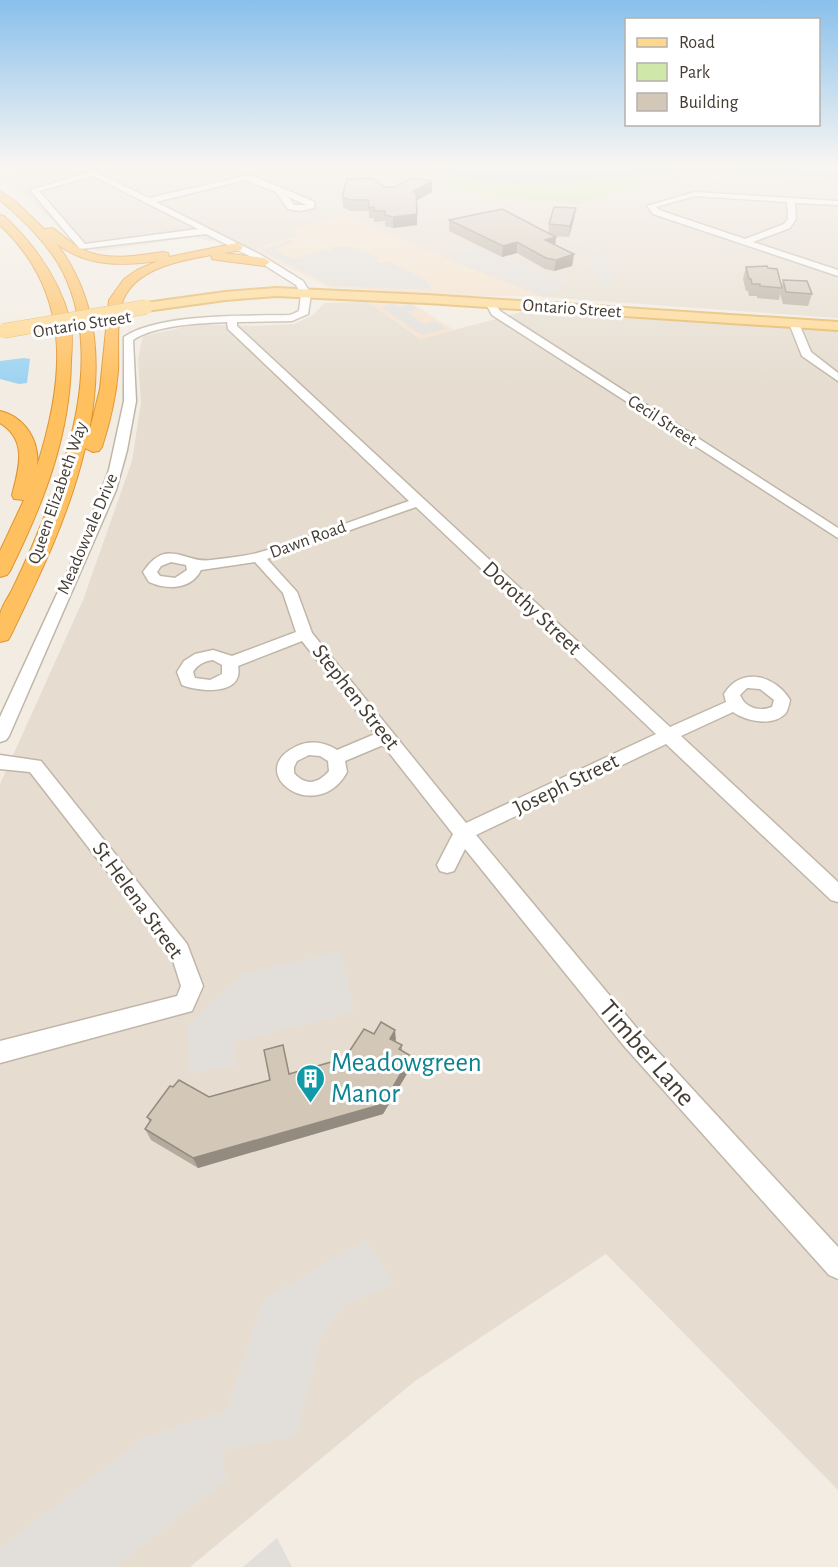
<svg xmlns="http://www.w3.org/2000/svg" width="838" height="1567" font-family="'Alegreya Sans',sans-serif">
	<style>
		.residential { fill: #e6ddd0 }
		.commercial { fill: #f5e1cc }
		.green { fill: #cfe7a9 }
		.parking { fill: #e2dfdb }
		.water { fill: #9cd3f1 }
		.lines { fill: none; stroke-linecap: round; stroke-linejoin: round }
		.minor-casing { stroke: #c0b6a8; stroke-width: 3 }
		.major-casing { stroke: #e5b45c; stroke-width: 4 }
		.highway-casing { stroke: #e0942e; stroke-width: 2 }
		.minor { fill: #fff; fill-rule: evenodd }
		.major { fill: #ffd88e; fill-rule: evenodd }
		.highway { fill: #ffc060; fill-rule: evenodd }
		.major-bridge-casing { stroke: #e5b45c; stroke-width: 15; stroke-linecap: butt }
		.major-bridge { stroke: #ffd88e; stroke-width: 14 }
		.wall { fill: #b5ab9d }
		.shaded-wall { fill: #948b80 }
		.building { fill: #d3c7b7; stroke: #948b80; stroke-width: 1.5 }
		.labels { text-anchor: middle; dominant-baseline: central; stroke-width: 6; stroke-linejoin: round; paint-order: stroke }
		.far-street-label { font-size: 18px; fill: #433c33; stroke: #fff }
		.street-label { font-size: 22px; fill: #433c33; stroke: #fff }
		.near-street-label { font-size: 27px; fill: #433c33; stroke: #fff }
		.near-culture-label { font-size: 27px; fill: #0d838f; stroke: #fff; text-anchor: start }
	</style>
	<rect width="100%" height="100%" fill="#f2ece2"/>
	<path class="residential" d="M42,168h202l8,3 41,-3h44l71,11 52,13 117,13 55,-16 64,-11 142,6v134l-295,-21 -69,-27 -181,-39 7,4 -49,15 -19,-11 -22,2 -15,-4 -96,14 -18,-4 -77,-70z
		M368,302l52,37 102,-27 173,4 143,12v1162l-232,-236 -191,127 -225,186h-190v-783l83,-184 49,-139 9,-58 -3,-44 5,-23 55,-12 55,2 41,-2 19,-9 11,-12z"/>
	<path class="commercial" d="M345,215l129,55 67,26h-92l-121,-9 -77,-37 48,-15 -7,-5z
		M368,302l45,2 41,26 -34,9z"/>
	<path class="green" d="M337,168h95l11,5 154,3 106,-6 135,7v7l-142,-6 -64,11 -55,16 -117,-13 -52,-13z"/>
	<path class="parking" d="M291,240l3,2 -20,7 20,10 32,-10 7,2 -3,-4h23l27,11 -4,2 5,3 6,-2 38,18 8,11 -101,-4 -73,-36z
		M576,244l10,5 -60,15h-8l5,3 6,-1 43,18 -30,10 -98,-39 36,-9 32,16z
		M589,250l14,2 3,6 9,-1v5l-8,1v9l7,-1v13l-17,1 -1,-16 -4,-1z
		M394,304l5,3 12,-3 7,5 -10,3 16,12 11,-3 11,8 -25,6 -40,-28z
		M340,951l15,61 -122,30 2,23 -45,9 -3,-48 55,-52z
		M367,1239l27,45 -48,20 -24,31 -26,101 -76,15 7,28 -112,88h-115v-19l143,-110 83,-28 38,-111z
		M277,1538l15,29h-49z"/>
	<path class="water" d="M432,168h406v9l-135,-7 -190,13 -70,-10z
		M24,358l6,1 -3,24 -8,1 -19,-5v-18z"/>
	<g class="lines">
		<defs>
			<path id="minor" d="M94,171l55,27 96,-22 11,1 59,25 -1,6 -14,3 -12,-2 -12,-17 -31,-12 -89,22 105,53 42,26 8,13 -3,20 -16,7 -55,1v4l433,401 56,-25 -2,-8c17,-28 51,-19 66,6 -1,4 -2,11 -5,14 -13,13 -39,7 -52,-2l-52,24 157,146v20l-7,-2 -165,-156 -190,91 164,197 198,215v32l-9,-4 -205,-229 -159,-197 -11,22 -7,2 -7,-2 -3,-6 16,-31 -70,-89 -38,16 2,11c-30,55 -106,0 -50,-26 13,-6 28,-4 40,4l38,-16 -73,-93 -64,25c6,30 -39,26 -56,19l-5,-13 7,-11 11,-7 18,-4 19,6 64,-24 -13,-39 -28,-31 -54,8c-10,20 -34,20 -52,12l-6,-10c24,-36 42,-8 68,-12 15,-2 31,-3 46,-7 51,-14 102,-35 152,-52l-181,-172 -1,-7c-26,1 -72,3 -94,18l3,61 -9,49 -11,40 -107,246 -3,4 -6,2v-25l87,-188 22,-59 15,-69v-64c35,-24 124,-21 166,-22l9,-4 2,-17 -5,-9 -41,-26 -49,-25 -126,15 -50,-59zM93,176l105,53 -113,15 -46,-53zM288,197l19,8h-13zM416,507l240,227 -190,89 -154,-190 -15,-41 -30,-33zM171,562l15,3 1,5 -12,8 -15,-2 -3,-4 4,-6zM213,660l9,5v9l-12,6 -15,-2 -2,-6c4,-7 11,-11 20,-12zM747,688l13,1 14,11 -2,7c-13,5 -27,1 -32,-12zM309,755l11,1 8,5 1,10c-10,12 -23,16 -35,2v-6l3,-6z
				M695,192l143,9v4l-43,-2 1,16 -6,9 -37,14 85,28v6l-185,-62 -6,-8zM695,196l92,6 1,17 -4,5 -39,15 -86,-29 -3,-3z
				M488,302h6l6,9 338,217v10l-346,-223 -6,-11z
				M790,321h8l13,31 27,21v8l-36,-25 -13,-33z
				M0,755l41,6 146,183 16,42 -11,25 -192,52v-22l177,-45 4,-10 -10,-32 -141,-182 -30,-3z"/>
			<path id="major" d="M276,288l151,7 411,27v8l-411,-27 -151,-7 -51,4 -79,11 -6,-4 6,-4 79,-11z"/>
			<path id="highway" d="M0,191l15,10 29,28 9,-1c9,7 17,15 27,20 25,14 56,8 83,4l5,1 1,4 68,-14 6,4 -2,3 -17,3 40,5 6,4 -6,4 -47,-6 -5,-1 -1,-4c-28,5 -69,12 -85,39 -11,17 -7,56 -8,77 -2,26 -8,51 -16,76l-3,4 -6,1 -8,-4c-15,65 -45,127 -74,187l-3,5 -8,2c0,-9 0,-19 0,-27 1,-8 8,-17 12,-25 9,-19 18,-38 26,-58 33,-78 65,-179 25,-260 -15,-29 -39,-51 -63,-72zM57,244c30,23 65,22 101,17l-21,9 -13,9 -15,21 -9,89 -13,52c15,-70 14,-138 -30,-197z
				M0,215l4,1c31,29 55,63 66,104 3,13 2,27 1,41 -1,76 -28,143 -61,210l-3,4 -7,2v-26l24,-51 -10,-1 -2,-4c7,-27 16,-55 -12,-72v-12c25,6 40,30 37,55 28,-87 36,-172 -37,-241z"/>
		</defs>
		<use href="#minor" class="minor-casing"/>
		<use href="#major" class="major-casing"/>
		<use href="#highway" class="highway-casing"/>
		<use href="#minor" class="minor"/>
		<use href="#major" class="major"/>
		<use href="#highway" class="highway"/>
		<defs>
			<path id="major-bridge" d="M3,331l143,-24"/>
		</defs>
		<use href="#major-bridge" class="major-bridge-casing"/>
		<use href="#major-bridge" class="major-bridge"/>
	</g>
	<path class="wall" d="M432,181v11l-16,8 1,25 -24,3 -8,-2v-5l-11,1v-4h-5v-7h-19l-7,-4 -1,-10 42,-10h11z
		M576,208l-2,11 -5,18 -16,-1 2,9 19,9 -2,12 -18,5 -9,-2 -28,-16 -15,4 -53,-26v-11l99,13 1,-9z
		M746,267l22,1 14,18 1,-6 29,14 -4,12 -25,-2 -3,-10 -1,6 -22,-2v-2h-8l-1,-5h-2l-3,-12z
		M374,1034l28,11v6l9,16 -28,47 -185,54 -47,-28 -6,-11 5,-7 -3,-5 26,-30 36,10 136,-39z"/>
	<path class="shaded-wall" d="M432,181v11l-20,11v-11z
		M576,208l-2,11 -5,18 1,-11z
		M417,214v11l-24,3v-11z
		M556,237l-1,11 -10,-8z
		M517,242v11l-15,4 1,-11z
		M574,254l-2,12 -18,5 2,-11z
		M395,1030l1,11 -6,-2z
		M411,1056v11l-28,47 -185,54 -5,-10z"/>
	<path class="building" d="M372,178l12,9h11l16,-9 21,3 -20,11h4l1,22 -24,3 -8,-2v-4h-11v-4l-5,1 -1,-8h-19l-7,-3 5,-18z
		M554,207l22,1 -6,18 -21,-2z
		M502,209l54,28 -11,3 29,14 -18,6 -10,-2 -29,-16 -14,4 -54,-26z
		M767,266l1,2 9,1 5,19 -22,-2v-2h-8l-1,-5h-2l-3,-12z
		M783,280l24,1 5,13 -26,-2z
		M381,1022l14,8 -5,9 12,6 -3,4 12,7 -28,48 -190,54 -48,-29 6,-9 -4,-3 23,-31 3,1 6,-7 30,17 61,-17 -6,-30 19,-5 6,29 56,-16 19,-29 10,5z"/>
	<linearGradient id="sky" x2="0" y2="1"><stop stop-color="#89c0ec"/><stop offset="0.43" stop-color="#f9f6f2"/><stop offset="1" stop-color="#f9f6f2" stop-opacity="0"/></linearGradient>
	<rect width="838" height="387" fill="url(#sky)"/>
	<defs>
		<symbol id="building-pin" viewBox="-11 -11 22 30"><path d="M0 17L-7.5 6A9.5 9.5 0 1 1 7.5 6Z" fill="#0f9aa8" stroke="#fff"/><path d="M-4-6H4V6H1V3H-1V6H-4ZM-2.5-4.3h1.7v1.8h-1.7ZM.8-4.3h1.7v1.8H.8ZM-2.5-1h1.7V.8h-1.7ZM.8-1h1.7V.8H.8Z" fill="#fff"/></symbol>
	</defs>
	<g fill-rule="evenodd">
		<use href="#building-pin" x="294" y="1062" width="33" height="45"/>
	</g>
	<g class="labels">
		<g class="far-street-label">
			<text transform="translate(572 309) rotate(4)">Ontario Street</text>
			<text transform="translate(82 325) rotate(-9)">Ontario Street</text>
			<text transform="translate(662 421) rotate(33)">Cecil Street</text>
			<text transform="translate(58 493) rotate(-71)">Queen Elizabeth Way</text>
			<text transform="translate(88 534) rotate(-67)">Meadowvale Drive</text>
			<text transform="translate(308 540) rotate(-20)">Dawn Road</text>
		</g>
		<g class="street-label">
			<text transform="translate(532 608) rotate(43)">Dorothy Street</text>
			<text transform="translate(356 697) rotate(52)">Stephen Street</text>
			<text transform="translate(566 784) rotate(-26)">Joseph Street</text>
			<text transform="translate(138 900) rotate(54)">St Helena Street</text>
		</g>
		<g class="near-street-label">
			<text transform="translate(647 1053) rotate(49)">Timber Lane</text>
		</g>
		<g class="near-culture-label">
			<text x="331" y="1062">Meadowgreen<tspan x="331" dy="31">Manor</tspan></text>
		</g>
	</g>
	<rect x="625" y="18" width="195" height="108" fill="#ffffff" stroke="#b4b1ad" stroke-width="1.5"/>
	<rect x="637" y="38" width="30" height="9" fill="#ffd88e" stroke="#b4b1ad" stroke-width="1.5"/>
	<text x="679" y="48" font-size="18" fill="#433c33">Road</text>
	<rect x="637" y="63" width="30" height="18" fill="#cfe7a9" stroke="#b4b1ad" stroke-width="1.5"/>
	<text x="679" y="78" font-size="18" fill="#433c33">Park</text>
	<rect x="637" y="93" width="30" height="18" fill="#d3c7b7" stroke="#b4b1ad" stroke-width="1.5"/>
	<text x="679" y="108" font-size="18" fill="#433c33">Building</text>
</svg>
